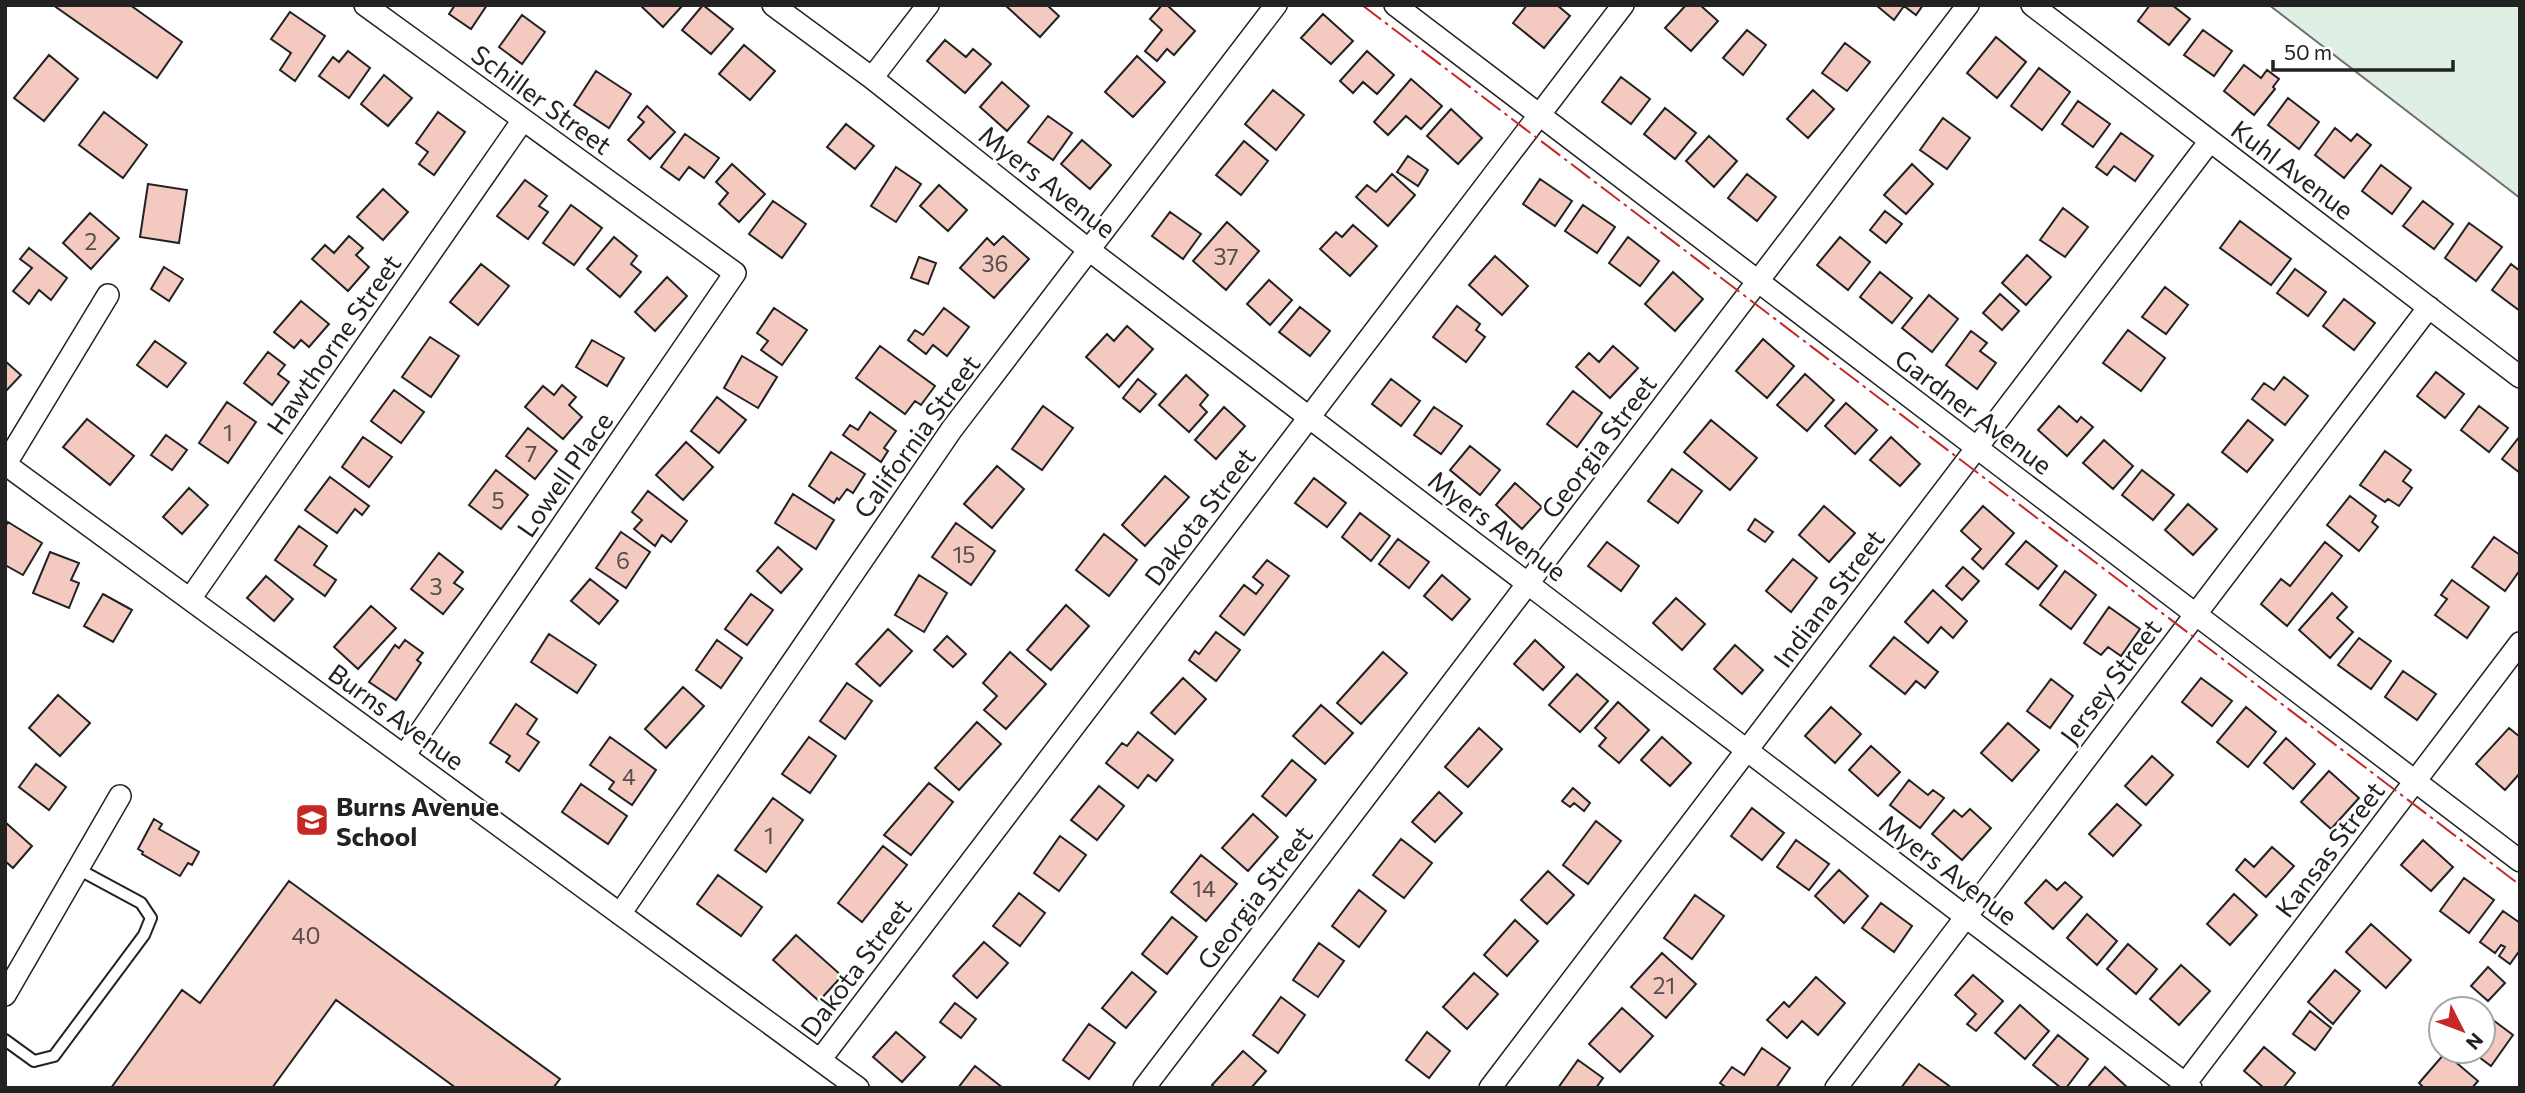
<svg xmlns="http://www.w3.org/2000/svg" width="2525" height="1093" font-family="Commissioner,sans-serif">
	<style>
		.green { fill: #e0efe3; stroke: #6f6f6f; stroke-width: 2 }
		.building { fill: #f3c9c0; stroke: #222; stroke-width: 2 }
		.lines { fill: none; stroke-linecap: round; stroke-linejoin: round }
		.service-casing { stroke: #222; stroke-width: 14 }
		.minor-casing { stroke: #222; stroke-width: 24 }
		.service { stroke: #fff; stroke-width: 10 }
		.minor { stroke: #fff; stroke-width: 21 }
		.power { stroke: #c62828; stroke-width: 2; stroke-dasharray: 24 5 3.5 5; stroke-linecap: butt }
		.labels { text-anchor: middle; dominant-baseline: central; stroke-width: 5; stroke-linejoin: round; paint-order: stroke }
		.number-label { font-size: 23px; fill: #564c4a }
		.street-label { font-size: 26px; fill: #222; stroke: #fff }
		.poi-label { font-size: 26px; font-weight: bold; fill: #222; stroke: #fff; text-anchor: start }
	</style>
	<rect width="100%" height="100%" fill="#fff"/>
	<path class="green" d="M2269,5h251v193z"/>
	<path class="building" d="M53,5h77l52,37 -25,36z
		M455,5h32l-16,24 -22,-15z
		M640,5h43l-20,22z
		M703,5l30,24 -22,25 -29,-24z
		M1005,5h42l12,11 -19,21z
		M1162,5h5l28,26 -21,24 -7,-6 -10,12 -12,-10 17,-21 -12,-11z
		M1527,5h30l13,11 -26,32 -31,-25z
		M1686,5h14l18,16 -27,30 -26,-23z
		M1876,5h47l-7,10 -12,-9 -10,14z
		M2150,5h22l18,14 -21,26 -31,-24z
		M290,12l35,24 -30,45 -15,-11 11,-17 -20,-14z
		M1323,14l30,27 -22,23 -30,-26z
		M522,15l23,17 -23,32 -23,-17z
		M1747,30l19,15 -23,30 -20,-17z
		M2203,30l29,21 -18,25 -30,-21z
		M1996,37l30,25 -29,36 -30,-25z
		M945,40l21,17 7,-8 18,15 -26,29 -38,-32z
		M1845,43l25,19 -23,29 -25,-18z
		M744,45l31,26 -25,29 -31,-26z
		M348,51l22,17 -21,30 -30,-22 14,-19 6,5z
		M1367,51l27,24 -17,19 -14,-12 -10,11 -13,-12z
		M49,55l29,24 -34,42 -30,-23z
		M1137,56l28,26 -32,35 -28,-25z
		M2244,65l17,13 6,-8 12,9 -6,8 2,2 -21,26 -30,-24z
		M2039,68l31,24 -28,38 -31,-24z
		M596,71l35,23 -22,34 -35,-23z
		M384,75l28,23 -24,28 -27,-22z
		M1621,77l29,22 -19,25 -29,-22z
		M1411,79l31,27 -21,23 -15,-13 -18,19 -14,-13z
		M1002,82l27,24 -22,25 -27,-24z
		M1273,90l31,25 -28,35 -31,-26z
		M1813,90l21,19 -26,29 -21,-19z
		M2288,98l31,24 -20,27 -31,-24z
		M2078,101l32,23 -17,23 -31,-23z
		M647,106l28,26 -25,27 -22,-19 16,-18 -6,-5z
		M1665,108l31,25 -21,26 -31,-25z
		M1451,109l31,29 -24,26 -31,-28z
		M104,112l43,33 -24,33 -44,-33z
		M438,112l27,20 -31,43 -15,-11 9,-12 -12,-9z
		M1048,116l24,17 -19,27 -25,-18z
		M1943,118l27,20 -23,31 -27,-19z
		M846,124l28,22 -19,23 -28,-22z
		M2335,128l16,13 6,-7 14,11 -27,33 -29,-23z
		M2121,133l32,23 -18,25 -21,-15 -7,9 -11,-8z
		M685,134l34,24 -15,20 -15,-11 -10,13 -18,-13z
		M1709,136l28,25 -23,26 -28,-26z
		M1082,140l29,25 -21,24 -29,-25z
		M1244,141l24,20 -27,34 -25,-20z
		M1408,156l20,14 -10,16 -21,-14z
		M732,164l33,30 -26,28 -20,-18 9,-11 -12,-11z
		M1912,164l21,20 -27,30 -22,-19z
		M2381,165l30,23 -19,26 -30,-23z
		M896,167l25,17 -25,38 -25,-16z
		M1392,174l23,21 -27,31 -32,-29 11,-12 9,7z
		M1747,174l29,23 -19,24 -29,-23z
		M1540,179l32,22 -17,25 -32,-22z
		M525,180l22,16 -8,10 9,6 -20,27 -31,-23z
		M148,184l39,6 -8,53 -39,-6z
		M939,185l28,25 -19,21 -28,-25z
		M383,189l25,23 -25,28 -26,-23z
		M773,201l33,23 -24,34 -33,-24z
		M2423,201l30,23 -19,25 -31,-23z
		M571,205l31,23 -28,37 -31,-22z
		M1583,205l32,22 -18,26 -32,-22z
		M2063,208l25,19 -23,30 -25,-17z
		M1885,211l17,13 -16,19 -16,-13z
		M1170,212l31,22 -18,25 -31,-23z
		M90,213l29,25 -28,31 -28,-26z
		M2240,221l51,38 -20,26 -51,-37z
		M1227,222l32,29 -33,39 -33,-29z
		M2469,223l33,24 -26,34 -31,-23z
		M1353,225l24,21 -27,30 -30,-27 16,-17 6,5z
		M349,236l14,12 -7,7 13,12 -21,24 -36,-32 13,-14 9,8z
		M1003,236l26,23 -35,39 -34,-30 27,-30 7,7z
		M614,237l23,19 -6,8 10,8 -21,25 -33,-28z
		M1628,237l31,24 -19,25 -31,-23z
		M1840,237l30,25 -22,28 -31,-25z
		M29,248l38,30 -16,22 -12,-10 -10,14 -16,-13 19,-23 -12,-9z
		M2027,255l24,22 -25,28 -24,-22z
		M1495,256l33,30 -26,29 -33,-30z
		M919,257l17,6 -8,21 -17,-6z
		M481,264l28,22 -31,39 -28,-23z
		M2511,264l9,7v40l-28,-21z
		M164,267l19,12 -14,22 -18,-12z
		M2295,269l31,23 -18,24 -31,-23z
		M1673,272l30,27 -28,32 -30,-27z
		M1880,272l32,26 -20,25 -32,-26z
		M667,277l20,19 -32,35 -20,-19z
		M1269,280l23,20 -22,25 -23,-21z
		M2165,287l23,18 -22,29 -24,-17z
		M2000,294l19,17 -17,19 -19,-17z
		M1929,295l29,24 -26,33 -30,-24z
		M2344,299l31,24 -21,27 -31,-24z
		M301,301l28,23 -20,23 -8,-7 -7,8 -20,-16z
		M1457,306l23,18 -4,6 9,7 -19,25 -33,-25z
		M1300,307l30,24 -20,25 -31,-24z
		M774,308l33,22 -25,35 -21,-15 7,-9 -11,-8z
		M944,308l25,19 -22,29 -14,-11 -7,9 -18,-14 7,-10 8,5z
		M1127,326l26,23 -34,38 -33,-30 21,-23 7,7z
		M2128,330l37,28 -24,33 -38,-28z
		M1971,331l16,12 -7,8 16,12 -19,26 -31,-24z
		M430,337l29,19 -28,41 -29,-20z
		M1763,339l31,27 -27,32 -31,-27z
		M592,340l32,18 -17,28 -31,-19z
		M155,341l31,22 -19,24 -30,-22z
		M880,346l55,40 -14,19 -6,-4 -10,13 -49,-36z
		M1613,346l25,22 -28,30 -34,-31 13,-14 10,9z
		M268,352l17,13 -7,9 11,8 -17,23 -28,-22z
		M742,356l35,21 -19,31 -34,-20z
		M5,361l16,14 -16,17z
		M2436,372l28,22 -19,24 -28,-22z
		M1805,374l29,26 -27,31 -30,-26z
		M1186,375l22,20 -8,10 7,7 -18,20 -30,-27z
		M2284,377l24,19 -23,29 -33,-26 12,-16 10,7z
		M1138,379l18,15 -16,18 -17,-14z
		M1391,379l29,22 -19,25 -29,-22z
		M562,385l14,12 -7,8 13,12 -19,22 -38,-32 18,-21 11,9z
		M394,390l30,22 -23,31 -30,-22z
		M1573,391l29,22 -25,34 -30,-23z
		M717,397l29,23 -27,33 -28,-22z
		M227,402l29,20 -28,41 -29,-20z
		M1846,403l31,27 -22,24 -30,-28z
		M1043,406l30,22 -31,42 -30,-21z
		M2059,406l18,16 4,-5 12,10 -26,29 -29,-26z
		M2479,406l29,22 -19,24 -28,-22z
		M1224,407l21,19 -29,33 -21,-19z
		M1434,407l28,19 -21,28 -27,-19z
		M870,412l26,19 -12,17 4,3 -7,11 -38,-27 7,-10 8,5z
		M87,419l47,37 -24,29 -47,-38z
		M1711,420l46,38 -27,32 -46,-38z
		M2248,420l25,20 -26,32 -25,-20z
		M528,428l29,23 -22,28 -29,-23z
		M166,435l21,15 -15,20 -21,-15z
		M2520,436v37l-18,-14z
		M363,437l29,20 -23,30 -27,-20z
		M1891,437l29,27 -20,22 -30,-26z
		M2104,440l29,26 -20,23 -30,-26z
		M686,442l27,25 -30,33 -27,-25z
		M1470,446l30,24 -20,25 -30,-25z
		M2385,451l26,19 -8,11 9,7 -13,18 -11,-7 -3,3 -25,-17z
		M831,452l34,22 -12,19 -6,-4 -8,11 -2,-2 -3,5 -25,-17z
		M997,466l27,23 -32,39 -28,-24z
		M1672,469l30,22 -24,32 -30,-22z
		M496,470l32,25 -27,34 -32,-24z
		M2142,470l32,25 -21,25 -31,-25z
		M1165,476l24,21 -44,49 -23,-21z
		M330,477l39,29 -7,9 -7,-6 -18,24 -32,-23z
		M1314,478l32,25 -19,24 -32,-24z
		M1515,483l27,24 -20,22 -26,-24z
		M189,488l19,17 -26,29 -19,-17z
		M648,491l39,30 -16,21 -9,-7 -7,11 -21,-17 8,-9 -10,-8z
		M793,494l41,26 -18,29 -41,-26z
		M2350,496l26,20 -4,6 6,5 -19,24 -32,-26z
		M2188,504l29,25 -24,26 -28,-25z
		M1824,506l31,27 -26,29 -30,-27z
		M1983,506l31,27 -31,36 -11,-10 9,-10 -20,-18z
		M1360,513l30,23 -19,25 -29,-24z
		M1755,519l18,13 -8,10 -17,-12z
		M8,522l34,21 -19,32 -18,-10v-38z
		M956,523l39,28 -24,34 -39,-28z
		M299,526l28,20 -13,19 22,15 -11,16 -50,-36z
		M621,532l29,20 -24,36 -30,-20z
		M1104,534l33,26 -28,36 -33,-26z
		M2494,537l26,18v15l-15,21 -33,-24z
		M1398,539l31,23 -20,26 -30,-24z
		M2026,541l31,25 -19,23 -32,-25z
		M1607,542l32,24 -18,25 -33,-25z
		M2325,542l17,14 -55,70 -26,-22 20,-25 9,7z
		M778,547l24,22 -21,24 -24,-22z
		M50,552l29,11 -8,17 8,3 -10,25 -36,-15z
		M439,553l24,19 -9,11 9,6 -20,25 -32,-25z
		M1793,559l24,19 -26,34 -25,-21z
		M1267,560l22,16 -45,59 -24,-19 24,-31 12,9 7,-9 -10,-8z
		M1963,567l16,14 -17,19 -16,-14z
		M2065,571l31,24 -25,34 -31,-24z
		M919,575l28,18 -23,39 -29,-17z
		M1442,575l28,24 -18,21 -28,-24z
		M266,576l27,23 -19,22 -27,-23z
		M590,579l28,22 -19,23 -28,-23z
		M2452,580l37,27 -22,31 -32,-23 12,-16 -6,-4z
		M1933,590l34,31 -14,17 -12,-11 -13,16 -23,-21z
		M2332,593l15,14 -10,11 16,14 -23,26 -31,-28z
		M103,594l29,16 -19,32 -29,-16z
		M751,594l22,16 -26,35 -22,-16z
		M1676,598l29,26 -23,26 -29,-27z
		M1066,605l23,21 -38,44 -24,-20z
		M371,606l25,22 -38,41 -24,-22z
		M2109,607l31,22 -19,27 -13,-9 -7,8 -17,-12z
		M888,629l24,22 -32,35 -24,-22z
		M1216,632l24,18 -24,31 -27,-21 6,-9 4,3z
		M549,634l47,31 -19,28 -46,-31z
		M947,636l19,18 -13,13 -19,-17z
		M1894,637l44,35 -13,16 -9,-7 -11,13 -35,-28z
		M2359,638l32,23 -20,28 -33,-24z
		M405,640l18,13 -6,7 4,3 -25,37 -27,-18 26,-37 4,3z
		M717,640l25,18 -21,30 -25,-18z
		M1535,640l29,27 -21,23 -29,-26z
		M1735,645l28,25 -21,24 -28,-25z
		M1010,652l36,32 -40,45 -22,-19 13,-14 -14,-13z
		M1383,652l24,21 -46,51 -24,-21z
		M2403,671l33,23 -19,26 -32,-23z
		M1577,674l31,27 -28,31 -31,-27z
		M1183,678l23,21 -31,35 -24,-21z
		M2201,678l31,23 -20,25 -30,-24z
		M2051,679l22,17 -23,32 -23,-17z
		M847,683l25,18 -27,38 -25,-18z
		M683,687l21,19 -38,42 -21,-19z
		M58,695l32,28 -30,33 -31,-28z
		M1618,702l31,28 -30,33 -20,-17 7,-8 -11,-10z
		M516,704l21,15 -10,15 12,8 -20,29 -13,-9 4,-6 -20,-13z
		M1321,705l32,28 -28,31 -32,-28z
		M1831,707l30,27 -26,29 -30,-27z
		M2246,707l30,25 -28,35 -31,-25z
		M977,722l24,22 -42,46 -24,-22z
		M2008,723l31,27 -27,31 -31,-28z
		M1479,728l23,21 -34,38 -23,-20z
		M2509,728l11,9v36l-15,17 -29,-26z
		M1138,732l35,28 -17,21 -8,-6 -10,13 -32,-25 16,-20 5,3z
		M610,737l46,33 -24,35 -23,-16 5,-7 -24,-17z
		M809,737l27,19 -26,37 -28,-19z
		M1662,737l29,26 -21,23 -29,-26z
		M2286,738l29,26 -22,25 -29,-26z
		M1871,746l29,26 -22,24 -29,-26z
		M2152,756l21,19 -27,30 -21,-19z
		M1292,760l24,20 -30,36 -24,-20z
		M36,764l30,23 -17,23 -30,-23z
		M2329,771l30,27 -28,31 -30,-27z
		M1909,780l19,15 5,-5 11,8 -24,30 -30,-23z
		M929,783l24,19 -42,53 -27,-20z
		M581,784l46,32 -19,28 -46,-32z
		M1099,786l25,20 -27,34 -26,-20z
		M1573,788l17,15 -6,8 -10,-8 -4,4 -8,-6z
		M1439,792l23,21 -27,29 -23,-20z
		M773,798l30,22 -37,52 -31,-22z
		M2117,804l24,21 -28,31 -24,-22z
		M1752,808l32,25 -22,27 -31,-24z
		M1970,809l21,19 -29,32 -30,-26 22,-24 8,7z
		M1253,814l25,23 -30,34 -26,-23z
		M154,819l8,5 -3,5 40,23 -7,13 -4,-2 -8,13 -38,-22 1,-2 -5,-3z
		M1596,821l25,20 -33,43 -25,-19z
		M5,822l27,24 -19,22 -8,-7z
		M1060,836l26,19 -27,36 -25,-18z
		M1401,839l31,24 -28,35 -31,-23z
		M1796,840l33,24 -20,26 -32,-23z
		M2423,840l30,27 -22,24 -30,-26z
		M883,846l24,19 -45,57 -24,-19z
		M2272,847l22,19 -28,31 -30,-27 9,-11 9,8z
		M1201,855l36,29 -31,37 -35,-29z
		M1839,870l29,26 -24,27 -29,-27z
		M1548,871l26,24 -27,29 -26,-24z
		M718,875l44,32 -21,29 -44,-32z
		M2464,878l30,22 -25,33 -29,-22z
		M2046,880l11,10 8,-8 17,15 -29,32 -28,-26z
		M289,881l271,198 -7,9h-97l-120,-88 -64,88h-161l71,-98 18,13z
		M1359,890l27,21 -27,36 -27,-21z
		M1019,893l26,20 -25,33 -27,-20z
		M2234,894l23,21 -27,30 -23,-21z
		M1695,895l29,21 -32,43 -28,-21z
		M1881,903l31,23 -18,26 -32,-24z
		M2503,911l17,12v27l-10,14 -11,-8 6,-9 -4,-2 -6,8 -15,-11z
		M2087,914l30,27 -20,24 -30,-27z
		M1172,917l25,20 -30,37 -25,-20z
		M1515,920l23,21 -31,35 -23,-21z
		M2371,924l40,36 -25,28 -40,-36z
		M796,935l46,41 -23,25 -46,-41z
		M984,942l24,21 -31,35 -24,-22z
		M1319,943l25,18 -26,36 -25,-17z
		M2128,944l29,25 -21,25 -29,-25z
		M1662,953l34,31 -30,34 -35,-31z
		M2181,965l29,26 -31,34 -29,-26z
		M2488,967l17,16 -17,18 -17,-15z
		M2335,970l25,21 -27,33 -25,-22z
		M1132,972l24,20 -30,36 -24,-20z
		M1474,973l24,21 -31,35 -24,-22z
		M1973,975l30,26 -27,30 -9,-7 9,-10 -21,-19z
		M1816,977l29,26 -27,32 -16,-14 -15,17 -20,-18 17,-18 5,5z
		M1281,997l24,18 -27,38 -25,-18z
		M955,1003l21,16 -15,19 -21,-16z
		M2020,1005l29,26 -24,28 -30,-26z
		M1622,1008l31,28 -33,36 -31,-28z
		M2310,1011l21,17 -16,22 -22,-16z
		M2489,1017l24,18 -22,31 -20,-15h12v-26z
		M1089,1024l26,19 -26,36 -26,-19z
		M896,1032l29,25 -23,25 -29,-25z
		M1427,1032l23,19 -21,27 -23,-18z
		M2058,1035l30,24 -22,29h-5l-28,-23z
		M2264,1047l31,26 -12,15h-19l-20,-17z
		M1762,1048l28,20 -14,20h-49l-7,-5 12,-16 12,8z
		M1243,1051l23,20 -15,17h-36l-3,-3z
		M2445,1053l33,28 -6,7h-48l-5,-5z
		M1578,1060l25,18 -7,10h-38z
		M1919,1064l33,24h-51z
		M975,1066l28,22h-45z
		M2105,1067l23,21h-41z"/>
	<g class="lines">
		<defs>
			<path id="service" d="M5,1040l29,21 20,-5 90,-121 7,-17 -10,-15 -63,-34"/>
			<path id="minor" d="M365,5l370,268 -331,483
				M773,5l99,73 217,172 1102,838
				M1395,5l1125,856
				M2032,5l488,372
				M872,78l56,-73
				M5,464l853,624
				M5,465l103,-170
				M190,599l333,-479
				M620,914l332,-485 324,-424
				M5,995l115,-199
				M820,1060l803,-1055
				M1144,1088l824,-1083
				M1490,1088l720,-947
				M1836,1088l593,-781
				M2182,1088l338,-445"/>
		</defs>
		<use href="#service" class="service-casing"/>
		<use href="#minor" class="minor-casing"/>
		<use href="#service" class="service"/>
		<use href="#minor" class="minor"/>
		<path class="power" d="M1362,5l1158,880"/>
	</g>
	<defs>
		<symbol id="school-square" viewBox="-11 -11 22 22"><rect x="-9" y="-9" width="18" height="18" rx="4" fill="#c62828" stroke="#fff"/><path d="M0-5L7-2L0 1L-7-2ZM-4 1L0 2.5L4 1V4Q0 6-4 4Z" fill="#fff"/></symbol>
	</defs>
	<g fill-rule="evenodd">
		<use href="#school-square" x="293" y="801" width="38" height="38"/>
	</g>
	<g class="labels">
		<g class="number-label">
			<text x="91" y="241">2</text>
			<text x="1226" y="256">37</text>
			<text x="995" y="263">36</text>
			<text x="228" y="432">1</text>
			<text x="531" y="453">7</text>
			<text x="498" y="500">5</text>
			<text x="964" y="554">15</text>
			<text x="623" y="560">6</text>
			<text x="436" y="586">3</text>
			<text x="629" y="776">4</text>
			<text x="769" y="835">1</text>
			<text x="1204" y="888">14</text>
			<text x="306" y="935">40</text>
			<text x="1664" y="985">21</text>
		</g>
		<g class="street-label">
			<text transform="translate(542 99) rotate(36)">Schiller Street</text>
			<text transform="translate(2293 169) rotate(37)">Kuhl Avenue</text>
			<text transform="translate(1048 181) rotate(38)">Myers Avenue</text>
			<text transform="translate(333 344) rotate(-55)">Hawthorne Street</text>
			<text transform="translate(1974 411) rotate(37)">Gardner Avenue</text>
			<text transform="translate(916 436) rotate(-54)">California Street</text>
			<text transform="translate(1598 446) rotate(-53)">Georgia Street</text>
			<text transform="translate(564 474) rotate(-55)">Lowell Place</text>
			<text transform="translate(1199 516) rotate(-53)">Dakota Street</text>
			<text transform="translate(1498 525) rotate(37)">Myers Avenue</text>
			<text transform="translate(1828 598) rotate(-53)">Indiana Street</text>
			<text transform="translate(2110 681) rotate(-53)">Jersey Street</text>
			<text transform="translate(397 716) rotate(36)">Burns Avenue</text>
			<text transform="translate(2329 849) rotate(-53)">Kansas Street</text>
			<text transform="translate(1949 869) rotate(37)">Myers Avenue</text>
			<text transform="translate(1254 897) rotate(-53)">Georgia Street</text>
			<text transform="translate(855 967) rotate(-53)">Dakota Street</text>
		</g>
		<g class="poi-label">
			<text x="336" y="805">Burns Avenue<tspan x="336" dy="30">School</tspan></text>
		</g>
	</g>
	<rect width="2525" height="1093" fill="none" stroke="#222222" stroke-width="14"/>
	<g transform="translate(2462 1030) rotate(132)"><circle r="33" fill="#ffffff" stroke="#a7a7a7" stroke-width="2"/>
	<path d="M0-5L12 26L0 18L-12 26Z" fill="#c62828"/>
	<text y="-10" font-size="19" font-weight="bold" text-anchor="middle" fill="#222222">N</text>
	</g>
	<path d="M2273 60v10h180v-10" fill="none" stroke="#222222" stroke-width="3.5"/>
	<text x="2284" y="60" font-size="21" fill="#222222" stroke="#ffffff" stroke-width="5" paint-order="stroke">50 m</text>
</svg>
